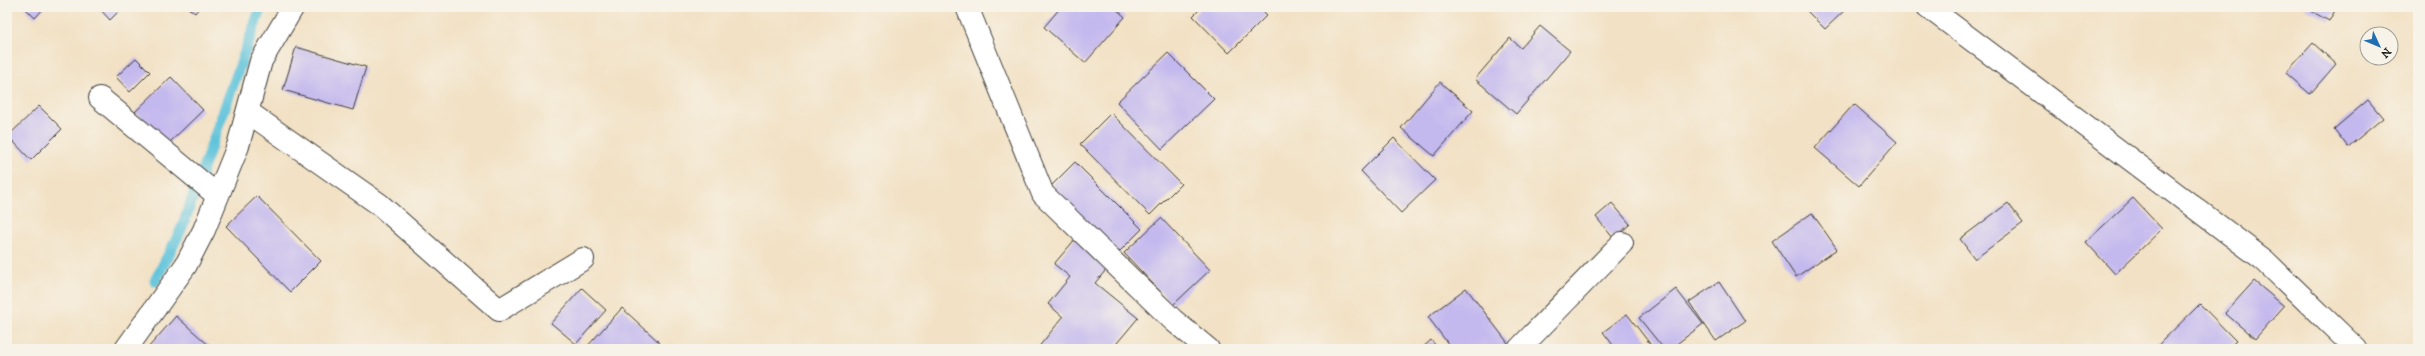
<svg xmlns="http://www.w3.org/2000/svg" width="2425" height="356" font-family="'IM FELL DW Pica',serif">
	<style>
		.lines { fill: none; stroke-linecap: round; stroke-linejoin: round }
		.stream { stroke: #5dc3db; stroke-width: 11 }
		.building { fill: #c4b9ee }
		.minor-casing { stroke: #3c3a35; stroke-width: 24 }
		.minor { stroke: #fff; stroke-width: 22 }
	</style>
	<rect width="100%" height="100%" fill="#f7f3e8"/>
	<filter id="ink" filterUnits="userSpaceOnUse"><feTurbulence type="fractalNoise" baseFrequency=".025" numOctaves="2"/><feDisplacementMap in="SourceGraphic" scale="8" xChannelSelector="R" yChannelSelector="G"/><feConvolveMatrix kernelMatrix="1 2 1 2 8 2 1 2 1" color-interpolation-filters="sRGB"/></filter>
	<filter id="wash" filterUnits="userSpaceOnUse"><feTurbulence type="fractalNoise" baseFrequency=".012" numOctaves="4" result="noise"/><feDisplacementMap in="SourceGraphic" scale="16" xChannelSelector="R" yChannelSelector="G"/><feGaussianBlur stdDeviation="0.9" result="paint"/><feColorMatrix in="noise" values="0 0 0 0 0 0 0 0 0 0 0 0 0 0 0 0 0 1.4 0 .05"/><feComposite in="paint" operator="in"/></filter>
	<g filter="url(#wash)">
		<rect width="100%" height="100%" fill="#f2e1c4"/>
		<g class="lines">
			<path class="stream" d="M155,281l26,-51 80,-223"/>
		</g>
		<g id="blocks">
			<path class="building" d="M24,7h21l-10,11z
				M98,7h25l-13,13z
				M187,7h13l-5,6z
				M1061,7h53l11,10 -40,46 -41,-36z
				M1202,7h57l8,8 -38,38 -36,-37z
				M1803,7h45l-23,22z
				M2304,7h33l-8,14z
				M1540,26l30,25 -54,63 -41,-35 35,-41 11,10z
				M2313,43l23,21 -26,30 -24,-21z
				M296,47l70,20 -13,43 -70,-20z
				M1168,53l46,46 -52,50 -45,-47z
				M136,58l14,14 -20,20 -14,-15z
				M171,77l32,33 -36,35 -32,-33z
				M1440,82l33,29 -39,45 -33,-28z
				M2368,100l15,18 -35,29 -14,-18z
				M1854,104l43,38 -38,44 -44,-38z
				M39,106l23,23 -31,31 -23,-24z
				M1111,113l70,71 -31,31 -70,-71z
				M1394,138l41,42 -34,33 -40,-42z
				M1075,162l67,67 -24,24 -67,-67z
				M257,196l64,65 -31,31 -64,-66z
				M2133,198l29,31 -47,45 -29,-32z
				M1612,203l18,21 -16,15 -18,-22z
				M2008,203l15,20 -48,36 -15,-20z
				M1812,213l25,36 -41,28 -24,-36z
				M1161,218l49,52 -37,35 -49,-52z
				M1077,237l34,27 -16,19 43,35 -26,31h-75l26,-32 -15,-13 22,-27 -16,-13z
				M2254,281l30,25 -29,33 -30,-26z
				M1719,282l26,39 -29,20 -27,-39z
				M582,288l24,22 -30,34 -25,-21z
				M1466,288l42,55 -8,6h-48l-24,-32z
				M1676,289l27,35 -33,25h-6l-25,-31z
				M2200,304l36,37 -9,8h-73z
				M622,308l38,35 -6,6h-69z
				M1627,314l27,35h-38l-13,-17z
				M176,316l37,33h-66z
				M1431,340l8,9h-18z"/>
		</g>
	</g>
	<g filter="url(#ink)">
		<use href="#blocks" fill-opacity="0" stroke="#3c3a35" stroke-width="1"/>
		<g class="lines">
			<defs>
				<path id="minor" d="M967,7l76,187 130,126 35,29
					M1928,7l336,253 92,89
					M100,98l118,98
					M248,112l131,92 120,106 84,-51
					M126,349l60,-84 18,-35 34,-84 23,-85 32,-54
					M1519,349l103,-106"/>
			</defs>
			<use href="#minor" class="minor-casing"/>
			<use href="#minor" class="minor"/>
		</g>
	</g>
	<rect width="2425" height="356" fill="none" stroke="#f7f3e8" stroke-width="24"/>
	<g transform="translate(2379 46) rotate(134)"><circle r="19" fill="#f7f3e8" stroke="#9f9d96"/>
	<path d="M0-3L7 15L0 10L-7 15Z" fill="#1f6fb2"/>
	<text y="-6" font-size="11" font-weight="bold" text-anchor="middle" fill="#1c1c1c">N</text>
	</g>
</svg>
